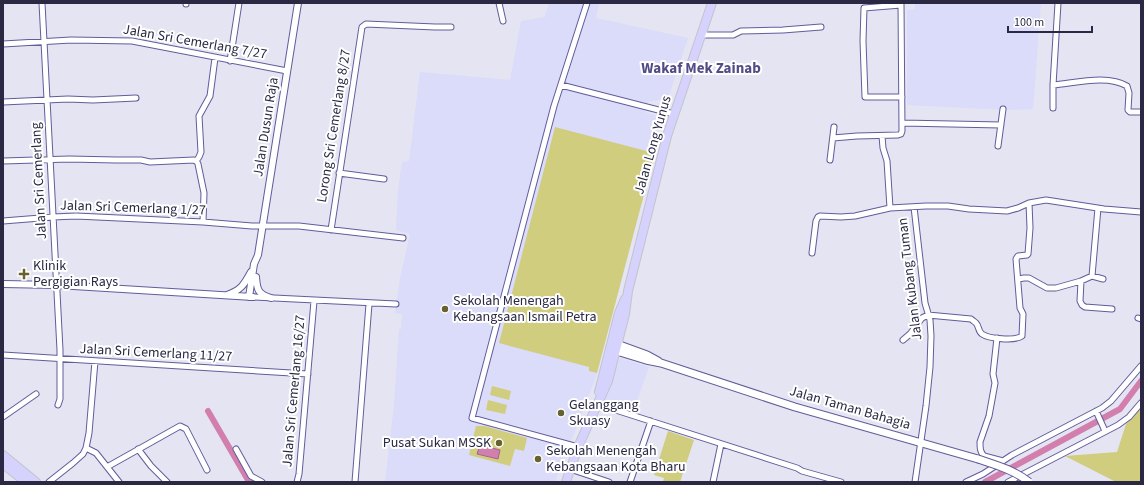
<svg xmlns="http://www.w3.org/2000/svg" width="1144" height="485" font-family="'Source Sans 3',sans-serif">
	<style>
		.built { fill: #dbdbfa }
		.green { fill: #d0cd7f }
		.water { fill: #d37fae; stroke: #a0658e }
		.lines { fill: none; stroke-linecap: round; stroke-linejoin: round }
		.canal { stroke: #d37fae; stroke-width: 6 }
		.minor-casing { stroke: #615c9a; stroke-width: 7 }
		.tertiary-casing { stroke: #615c9a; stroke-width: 8 }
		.secondary-casing { stroke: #615c9a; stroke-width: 9 }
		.primary-casing { stroke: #c3c3ca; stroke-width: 10 }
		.minor { stroke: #fff; stroke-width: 5 }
		.tertiary { stroke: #fff; stroke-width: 6 }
		.secondary { stroke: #fff; stroke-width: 7 }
		.primary { stroke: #d5d3fe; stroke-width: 8 }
		.secondary-bridge-casing { stroke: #615c9a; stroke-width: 9; stroke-linecap: butt }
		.secondary-bridge { stroke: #fff; stroke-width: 7 }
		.poi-dot { fill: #666330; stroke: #fff; stroke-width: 1.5 }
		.labels { text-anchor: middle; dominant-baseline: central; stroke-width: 4; stroke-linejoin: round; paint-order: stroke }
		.street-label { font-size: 14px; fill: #2a2843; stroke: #fff }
		.poi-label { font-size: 14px; fill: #2a2843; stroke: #fff; text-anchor: start }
		.neighbourhood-label { font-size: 15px; font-weight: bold; fill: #524c88; stroke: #fff }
	</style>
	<rect width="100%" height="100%" fill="#e4e4f3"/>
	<path class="built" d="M549,3h50l-3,15 92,20 -20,60 -20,4 -3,10 12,4 -4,44 -57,217 -41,105h-170l9,-77 5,-76h2l1,-15 -7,-1 5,-34 10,-45 -14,-4 2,-40 4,-28 7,-1 11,-89 90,8 11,-59 24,-4z
		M915,3h126l-8,106 -26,1 -100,-5v-95l8,-1z
		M620,358l29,9 -16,45 -29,-10z"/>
	<path class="green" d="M555,127l99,26 -1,7 -56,213 -8,-2v-4l-90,-24z
		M492,386l19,5 -2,9 -19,-5z
		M488,400l19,5 -2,9 -19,-4z
		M1141,408v74h-25l-51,-26 52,-4 9,-28z
		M476,426h9l42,12 -3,13 -9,-2 -5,17 -41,-11z
		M668,431l26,9 -14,42h-17l1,-4 -10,-3z"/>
	<path class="water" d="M480,445l20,5 -2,9 -21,-5z"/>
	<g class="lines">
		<path class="canal" d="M208,411l40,69 4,2
			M985,482l135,-73 21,-28"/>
		<defs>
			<path id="minor" d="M42,3l18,347v49l-2,6
				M499,3l4,18
				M186,4v-1
				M901,5l-37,3 -1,33 2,56h37
				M702,35h31l8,-4 42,-1 38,-3
				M3,44l68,-4 61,1 155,30
				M230,61l9,-58
				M561,85l113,29
				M1053,85c22,-2 55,-11 74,1l2,7 -1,17 2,2h11
				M3,102l65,-3 25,1 43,-2
				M1053,108v-23l5,-82
				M902,123l99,2
				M882,136l1,12 4,13 3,47
				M833,138l24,-2 41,-1 3,-1 1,-3 -1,-128
				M998,146l5,-37
				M830,160l4,-33
				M3,161l66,-2 47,1h25l9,2 44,-2 3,2 1,2 6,29 -1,29
				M196,161l3,-4 2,-5 -2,-36 11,-20 5,-38
				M339,173l45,6
				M914,207l11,96 5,17 1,16 -1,31 -4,39 -11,76
				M3,221l50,-4 23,-1 127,6 49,4h47l104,12
				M331,230l31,-203 4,-3 69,3h16
				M812,253l4,-32 2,-4 2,-1 21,1 14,-1 35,-8 36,-2h22l21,3 38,2 11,-3 11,-5 17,-3 58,9 37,3
				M1092,276l6,-68
				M1018,279l6,-1h5l18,10h9l25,-7 11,-5 11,3
				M1081,281l-1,20 2,4 3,2 27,2
				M253,297l143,7
				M1138,318l3,1
				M997,338l-4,36 2,9 -6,33 -9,26c0,6 0,10 4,14l19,5
				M903,340l7,-6 12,-16 6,-3 43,4c1,1 4,3 5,4 3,3 2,8 6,11 7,5 33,7 40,2l1,-22 -3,-6 -4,-49 2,-3 9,-1 1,-1 2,-26 -1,-25
				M3,355l305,19
				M597,404l200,64 5,3 39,11
				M1096,411l9,20
				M3,417l33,-23
				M578,447l-106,-29 82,-312 33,-103
				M86,448l10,5 23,29
				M138,449l13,17 16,16
				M236,449l15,27 11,6
				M107,467l73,-41 6,3 21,41
				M570,469l39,13
				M49,482l24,-19 10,-9 3,-6 3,-15 6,-72
				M297,482l2,-8 15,-173
				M355,482l14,-178
				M630,482l21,-61
				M713,482l8,-38
				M966,482l17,-8 29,-19 90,-47 9,-7 30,-35
				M1008,482l110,-57 11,-8 12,-14"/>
			<path id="tertiary" d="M256,277c1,13 2,17 15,21
				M3,284l54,1 196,12
				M227,295c14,-5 17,-10 24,-23
				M249,297l5,-33 4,-9 40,-252"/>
			<path id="secondary" d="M614,343l33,12 11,6
				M610,349l36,11 15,3 134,44 183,52"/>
			<path id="primary" d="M599,392l20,-79 6,-14
				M3,455l33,27
				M3,464l23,18
				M566,482l12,-35 30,-66 17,-67 3,-23 39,-155 45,-133"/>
		</defs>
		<use href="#minor" class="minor-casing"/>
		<use href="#tertiary" class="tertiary-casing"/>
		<use href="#secondary" class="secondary-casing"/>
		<use href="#primary" class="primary-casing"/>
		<use href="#minor" class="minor"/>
		<use href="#tertiary" class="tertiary"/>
		<use href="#secondary" class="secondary"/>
		<use href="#primary" class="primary"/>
		<defs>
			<path id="secondary-bridge" d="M978,459c18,6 36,11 51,23"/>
		</defs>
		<use href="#secondary-bridge" class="secondary-bridge-casing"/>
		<use href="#secondary-bridge" class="secondary-bridge"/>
	</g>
	<g class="poi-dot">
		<path d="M22 268h4v4h4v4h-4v4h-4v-4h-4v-4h4z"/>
		<circle cx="445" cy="309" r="4"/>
		<circle cx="561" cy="413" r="4"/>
		<circle cx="499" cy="443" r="4"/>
		<circle cx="538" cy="459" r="4"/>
	</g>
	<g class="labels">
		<g class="street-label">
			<text transform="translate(195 42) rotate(10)">Jalan Sri Cemerlang 7/27</text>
			<text transform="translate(334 126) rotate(-81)">Lorong Sri Cemerlang 8/27</text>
			<text transform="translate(266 127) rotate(-81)">Jalan Dusun Raja</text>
			<text transform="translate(653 145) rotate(-74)">Jalan Long Yunus</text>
			<text transform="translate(39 181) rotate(-93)">Jalan Sri Cemerlang</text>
			<text transform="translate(133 208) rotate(2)">Jalan Sri Cemerlang 1/27</text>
			<text transform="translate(910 279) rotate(-97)">Jalan Kubang Tuman</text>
			<text transform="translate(156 353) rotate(3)">Jalan Sri Cemerlang 11/27</text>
			<text transform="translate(294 391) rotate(-85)">Jalan Sri Cemerlang 16/27</text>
			<text transform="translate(850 408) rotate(16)">Jalan Taman Bahagia</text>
		</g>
		<g class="poi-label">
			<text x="33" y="266">Klinik<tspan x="33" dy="16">Pergigian Rays</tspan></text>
			<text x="453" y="301">Sekolah Menengah<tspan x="453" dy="16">Kebangsaan Ismail Petra</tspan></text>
			<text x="569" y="405">Gelanggang<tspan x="569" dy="16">Skuasy</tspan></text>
			<text x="491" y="443" text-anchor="end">Pusat Sukan MSSK</text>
			<text x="546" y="451">Sekolah Menengah<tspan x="546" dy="16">Kebangsaan Kota Bharu</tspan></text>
		</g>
		<g class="neighbourhood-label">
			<text x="701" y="68">Wakaf Mek Zainab</text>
		</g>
	</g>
	<rect width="1144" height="485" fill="none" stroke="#2a2843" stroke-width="8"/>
	<path d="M1008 26v6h84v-6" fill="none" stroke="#2a2843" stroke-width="2"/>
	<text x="1014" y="26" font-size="12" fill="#2a2843" stroke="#ffffff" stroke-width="3" paint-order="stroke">100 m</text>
</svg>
